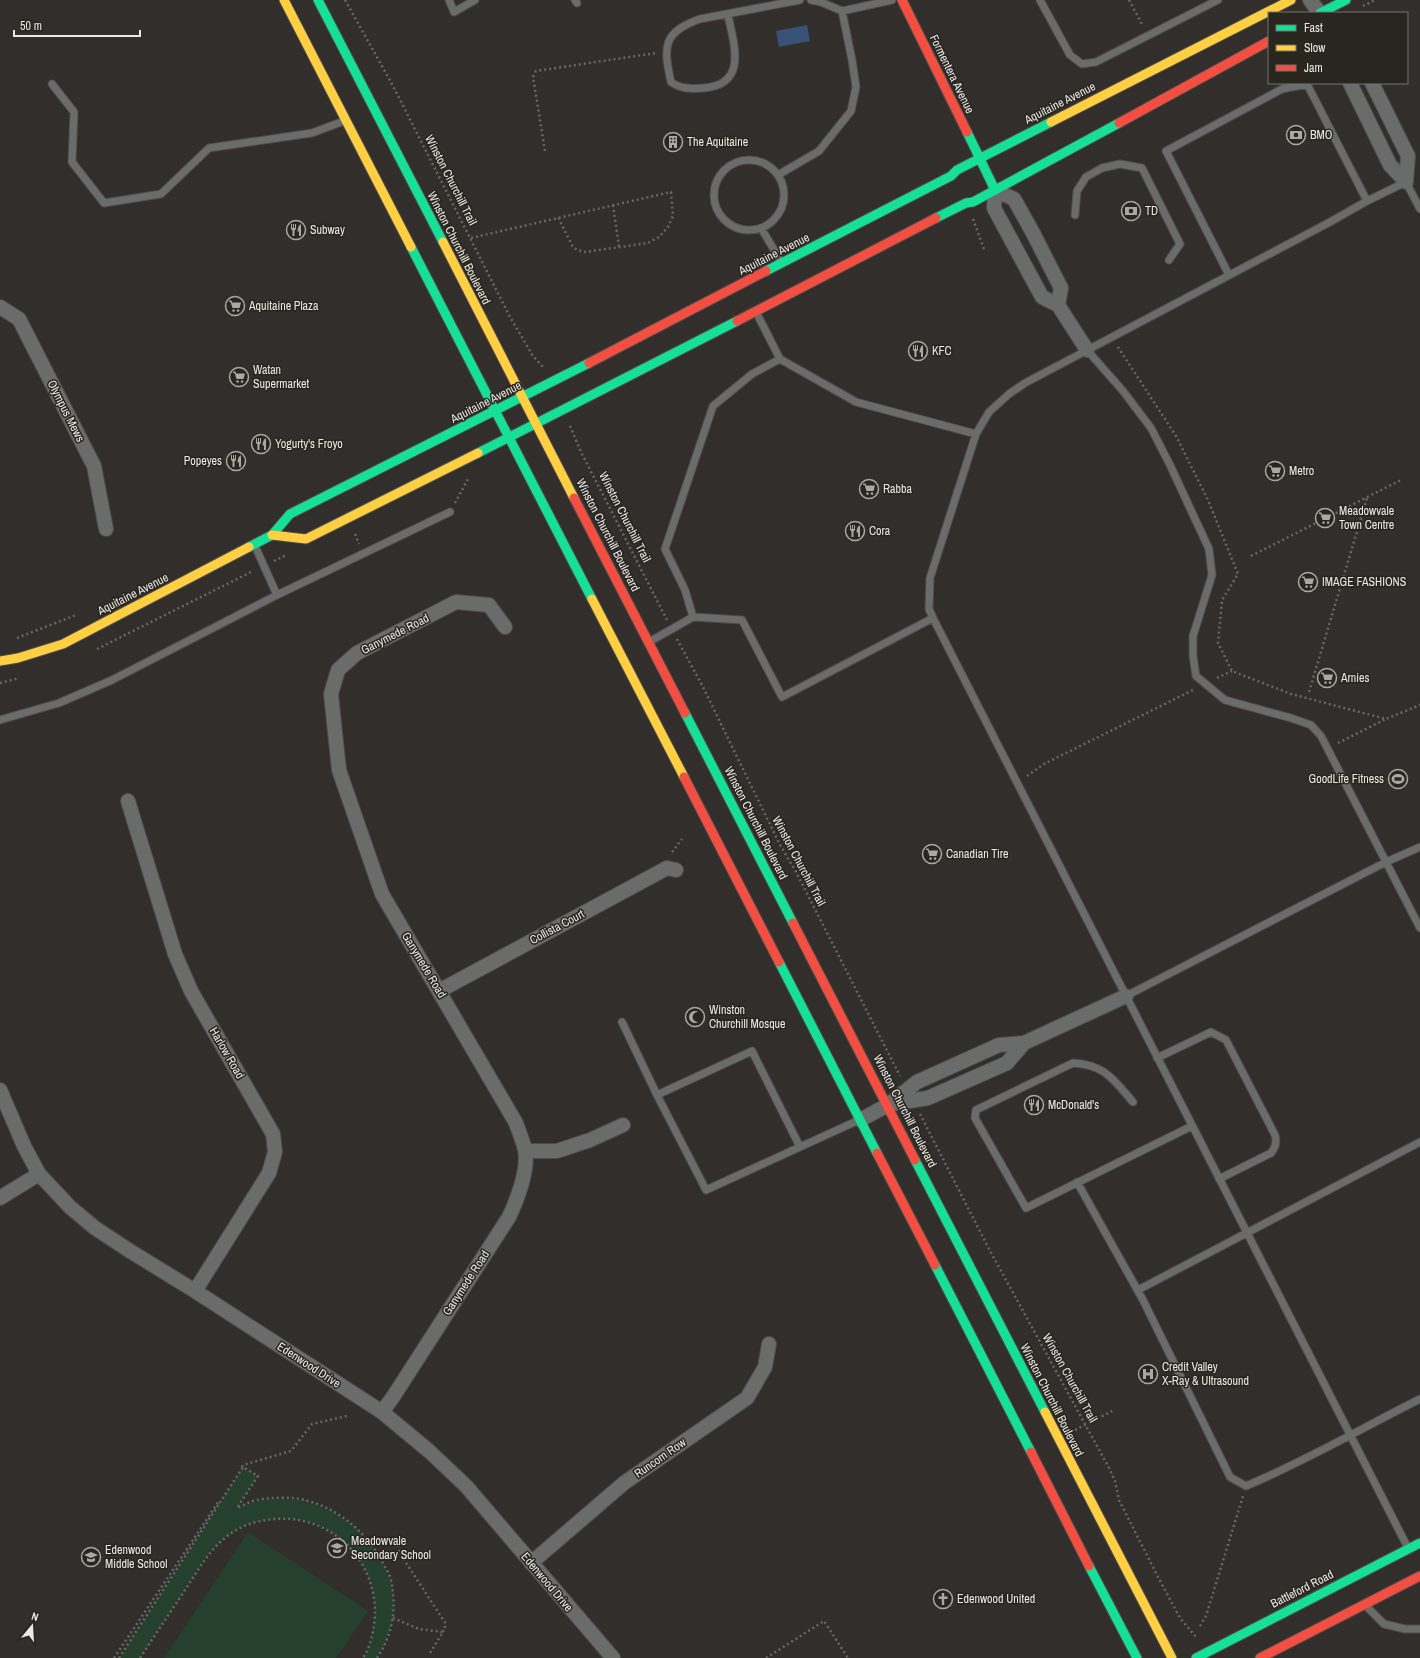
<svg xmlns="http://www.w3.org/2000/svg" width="1420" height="1658" font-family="'Archivo Narrow',sans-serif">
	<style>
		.green { fill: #25402d }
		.water { fill: #385277 }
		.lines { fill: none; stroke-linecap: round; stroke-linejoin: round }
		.lane-casing { stroke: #4e4c4a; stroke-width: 9 }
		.street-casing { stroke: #4e4c4a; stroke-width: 16 }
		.fast-casing { stroke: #4e4c4a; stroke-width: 11 }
		.slow-casing { stroke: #4e4c4a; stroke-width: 11 }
		.jam-casing { stroke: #4e4c4a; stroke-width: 11 }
		.path { stroke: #686867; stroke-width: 2.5; stroke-dasharray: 2 3; stroke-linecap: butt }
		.lane { stroke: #6a6b6b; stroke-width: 7 }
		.street { stroke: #6a6b6b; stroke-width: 14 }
		.fast { stroke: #16e098; stroke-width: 9 }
		.slow { stroke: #ffcf43; stroke-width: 9 }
		.jam { stroke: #f24e42; stroke-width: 9 }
		.labels { text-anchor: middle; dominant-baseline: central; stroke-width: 3; stroke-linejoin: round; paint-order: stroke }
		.street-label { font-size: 12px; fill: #ebe9e5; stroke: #29251f }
		.poi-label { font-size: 12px; fill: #ebe9e5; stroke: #29251f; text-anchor: start }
	</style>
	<rect width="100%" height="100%" fill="#312e2b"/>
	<path class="green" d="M243,1467l15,9 -20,31 19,-7 22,-1 26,1 26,10 20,13 18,18 22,37 3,23 -1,19 -7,23 -9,15h-14c9,-14 12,-33 12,-49 -2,-53 -46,-94 -99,-90 -15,1 -31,5 -43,13 -22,14 -34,37 -48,58 -15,23 -30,45 -45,68h-21z
		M248,1532l120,79 -32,47h-172z"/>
	<path class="water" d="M807,25l3,16 -31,6 -3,-16z"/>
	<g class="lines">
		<defs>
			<path id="lane" d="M449,0l5,12 21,-12
				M575,0l2,3
				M811,0l10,2 21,9
				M1040,0l30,55 12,9 14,-2 122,-62
				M728,15c6,30 20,69 -24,73 -13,1 -23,1 -33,-6 -8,-36 -8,-50 29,-63l100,-19
				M52,84l22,28 -2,50 32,41 57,-9 48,-46 103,-15 32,-12
				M714 195a35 35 0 1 1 70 0a35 35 0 1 1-70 0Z
				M778,175l41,-24 32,-40 5,-24 -4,-27 -10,-49 50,-11
				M1075,215l2,-24 9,-14 16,-9 18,-4 22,4 38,76 -11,16
				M761,228l21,35
				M1229,275l-63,-124 116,-62 25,-5 60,117
				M1087,350l36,41 28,37 19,37 39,84 3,26 -19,61v20l3,20 29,24 66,18 20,7 10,11 99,192
				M780,359l76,43 120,32
				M255,546l22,49
				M693,617l49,3 40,77 151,-79
				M649,642l44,-25 -8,-27 -20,-41 48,-143 39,-32 28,-15 -24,-47
				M0,720l59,-17 53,-23 165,-85 173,-83
				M1126,996l260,-134 34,-15
				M622,1022l35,73 49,95 153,-70
				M1157,1058l54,-26 15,8 49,95c2,7 1,12 -4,18l-52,26
				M657,1095l95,-44 48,96
				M1133,1102c-20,-23 -28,-37 -60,-39l-97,47 -1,8 51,90 166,-82
				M1077,1182l66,118 87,177 16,9c60,-25 116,-58 174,-87
				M1138,1290l282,-148
				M1408,1548l-475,-930 -4,-9 1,-31 46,-144 13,-22 20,-18 16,-11 305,-161 37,-21 39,-19 14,27
				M1366,1606l18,18 21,5h15"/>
			<path id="street" d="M1310,0l10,13
				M1350,83l40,82 16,17
				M1372,83l36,73 -2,26
				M1058,305l3,-17 -28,-55 -19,-34 -19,-9 -1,18 48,89 16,8 29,45
				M0,307l19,12 75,147 12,63
				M128,801l47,153 16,37 82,143 2,18 -6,21 -74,118
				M439,991l228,-123 9,2
				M0,1090l24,56 15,28 31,33 25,21 35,23 65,40 187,121 47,39 37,35 147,172
				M890,1104l38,-6 79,-35 17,-20
				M860,1120l28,-15 29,-23 82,-37 25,-2 102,-47
				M526,1151h31l33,-11 33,-15
				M0,1198l39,-24
				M382,1412l11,-15 116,-180c8,-17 20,-48 16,-67 -2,-9 -6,-18 -9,-27l-134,-229 -43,-124 -8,-76 7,-24 19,-17 99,-51 33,3 16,22
				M531,1563l93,-80 123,-85 18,-31 4,-23"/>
			<path id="fast" d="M318,0l125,242
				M1320,13l26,-13
				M967,132l28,58
				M936,218l30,-15 7,-1 146,-79
				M411,247l181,352
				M766,271l185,-95 6,-6 94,-48
				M478,453l259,-132
				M249,547l23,-12 18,-21 299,-151
				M685,713l108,210
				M779,962l98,191
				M915,1160l130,252
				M935,1265l96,187
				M1089,1566l48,92
				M1196,1658l224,-115"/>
			<path id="slow" d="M284,0l127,247
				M1051,122l240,-122
				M443,242l131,256
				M272,535l34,4 172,-86
				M592,599l92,178
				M0,661l18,-3 45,-14 186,-97
				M1045,1412l127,246"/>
			<path id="jam" d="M902,0l65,132
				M1119,123l150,-82
				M737,321l199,-103
				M589,363l177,-92
				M574,498l111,215
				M684,777l95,185
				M793,923l122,237
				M877,1153l58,112
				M1031,1452l58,114
				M1260,1658l160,-82"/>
		</defs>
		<use href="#lane" class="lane-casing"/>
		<use href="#street" class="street-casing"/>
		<use href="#fast" class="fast-casing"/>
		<use href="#slow" class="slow-casing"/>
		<use href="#jam" class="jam-casing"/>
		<path class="path" d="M345,0l47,84 118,233 23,39 10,11
			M1129,0l14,26
			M1363,6l12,-6
			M545,151l-12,-74 3,-6 120,-18
			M613,205l6,42
			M973,219l11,30
			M471,238l200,-46 2,24 -5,11 -9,10 -11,6 -63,9 -8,-2 -4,-3 -15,-30
			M1118,347l58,89 32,64 30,74 -16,26 -4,43 14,28 59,23 95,25 34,-14
			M570,426l11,26 86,168
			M455,503l13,-24
			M355,534l4,10
			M1251,556l150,-76
			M274,561l12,-6
			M17,638l59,-23
			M677,639l26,48 77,158 16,27 104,204
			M97,649l156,-78
			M1217,678l15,-7
			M0,683l19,-5
			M1309,692l58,-194
			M1338,743l48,-24
			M1027,776l17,-12 151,-75
			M672,852l10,-13
			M920,1114l69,135 119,217 7,15 4,19 39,77 22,41 16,19
			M1075,1430l39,-20
			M242,1467l1,-2 48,-14 21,-27 35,-8
			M398,1540l1,12 47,72 -3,8
			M393,1618l26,11 24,3 -13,21
			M1200,1626l6,-10 37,-120
			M114,1658l105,-157
			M119,1658l124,-191 15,9 -21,32c7,-3 13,-7 20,-8 12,-3 37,-3 48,0 35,9 62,33 78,63 3,6 7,11 8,17 6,28 2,54 -14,78
			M140,1658c15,-23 30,-45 45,-68 14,-21 26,-44 48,-58 12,-8 28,-12 43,-13 53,-4 97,37 99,90 0,16 -3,35 -12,49
			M766,1658l58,-37 24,37"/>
		<use href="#lane" class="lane"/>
		<use href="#street" class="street"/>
		<use href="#fast" class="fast"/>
		<use href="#slow" class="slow"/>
		<use href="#jam" class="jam"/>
	</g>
	<defs>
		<symbol id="bank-ring" viewBox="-11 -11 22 22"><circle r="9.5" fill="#29251f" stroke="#aaa8a4" stroke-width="1.5"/><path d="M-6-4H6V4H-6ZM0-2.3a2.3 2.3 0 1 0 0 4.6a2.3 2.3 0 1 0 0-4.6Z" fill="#aaa8a4"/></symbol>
		<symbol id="building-ring" viewBox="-11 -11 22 22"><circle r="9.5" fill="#29251f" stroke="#aaa8a4" stroke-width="1.5"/><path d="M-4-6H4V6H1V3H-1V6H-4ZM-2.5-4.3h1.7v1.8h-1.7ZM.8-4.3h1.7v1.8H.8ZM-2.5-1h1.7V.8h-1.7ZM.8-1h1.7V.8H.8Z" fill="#aaa8a4"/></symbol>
		<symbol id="restaurant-ring" viewBox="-11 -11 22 22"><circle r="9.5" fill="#29251f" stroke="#aaa8a4" stroke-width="1.5"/><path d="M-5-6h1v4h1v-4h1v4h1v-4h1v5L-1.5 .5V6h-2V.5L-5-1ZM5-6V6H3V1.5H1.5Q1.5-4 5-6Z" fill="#aaa8a4"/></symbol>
		<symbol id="supermarket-ring" viewBox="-11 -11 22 22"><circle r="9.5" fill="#29251f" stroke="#aaa8a4" stroke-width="1.5"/><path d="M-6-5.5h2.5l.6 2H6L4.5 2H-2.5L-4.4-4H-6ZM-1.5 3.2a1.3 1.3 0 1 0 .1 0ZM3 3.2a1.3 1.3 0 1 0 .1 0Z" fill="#aaa8a4"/></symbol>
		<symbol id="stadium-ring" viewBox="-11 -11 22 22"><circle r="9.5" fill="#29251f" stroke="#aaa8a4" stroke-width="1.5"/><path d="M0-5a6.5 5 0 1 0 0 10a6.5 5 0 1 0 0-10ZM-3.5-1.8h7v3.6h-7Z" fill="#aaa8a4"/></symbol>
		<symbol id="mosque-ring" viewBox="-11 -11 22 22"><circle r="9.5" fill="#29251f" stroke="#aaa8a4" stroke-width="1.5"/><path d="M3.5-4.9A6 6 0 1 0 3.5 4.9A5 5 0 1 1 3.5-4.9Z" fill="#aaa8a4"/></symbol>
		<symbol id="hospital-ring" viewBox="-11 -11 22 22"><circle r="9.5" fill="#29251f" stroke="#aaa8a4" stroke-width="1.5"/><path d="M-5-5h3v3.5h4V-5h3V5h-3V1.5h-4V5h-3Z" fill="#aaa8a4"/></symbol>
		<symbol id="school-ring" viewBox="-11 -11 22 22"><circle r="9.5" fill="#29251f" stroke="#aaa8a4" stroke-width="1.5"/><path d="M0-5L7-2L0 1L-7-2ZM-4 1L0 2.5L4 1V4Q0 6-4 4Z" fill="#aaa8a4"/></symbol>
		<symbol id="church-ring" viewBox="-11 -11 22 22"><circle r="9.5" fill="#29251f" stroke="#aaa8a4" stroke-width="1.5"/><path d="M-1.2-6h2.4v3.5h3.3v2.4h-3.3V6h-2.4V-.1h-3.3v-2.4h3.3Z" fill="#aaa8a4"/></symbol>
	</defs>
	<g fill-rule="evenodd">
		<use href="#bank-ring" x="1285" y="124" width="22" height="22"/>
		<use href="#building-ring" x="662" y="131" width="22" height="22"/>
		<use href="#bank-ring" x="1120" y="200" width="22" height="22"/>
		<use href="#restaurant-ring" x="285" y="219" width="22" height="22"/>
		<use href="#supermarket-ring" x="224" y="295" width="22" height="22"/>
		<use href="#restaurant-ring" x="907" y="340" width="22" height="22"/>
		<use href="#supermarket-ring" x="228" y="366" width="22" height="22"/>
		<use href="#restaurant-ring" x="250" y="433" width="22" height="22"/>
		<use href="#restaurant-ring" x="225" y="450" width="22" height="22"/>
		<use href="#supermarket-ring" x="1264" y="460" width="22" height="22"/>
		<use href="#supermarket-ring" x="858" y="478" width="22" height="22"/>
		<use href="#supermarket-ring" x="1314" y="507" width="22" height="22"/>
		<use href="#restaurant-ring" x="844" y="520" width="22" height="22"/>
		<use href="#supermarket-ring" x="1297" y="571" width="22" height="22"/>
		<use href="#supermarket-ring" x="1316" y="667" width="22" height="22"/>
		<use href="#stadium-ring" x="1387" y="768" width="22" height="22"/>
		<use href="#supermarket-ring" x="921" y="843" width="22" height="22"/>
		<use href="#mosque-ring" x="684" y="1006" width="22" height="22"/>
		<use href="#restaurant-ring" x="1023" y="1094" width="22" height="22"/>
		<use href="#hospital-ring" x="1137" y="1363" width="22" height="22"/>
		<use href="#school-ring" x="326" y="1537" width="22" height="22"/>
		<use href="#school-ring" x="80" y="1546" width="22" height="22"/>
		<use href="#church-ring" x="932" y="1588" width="22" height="22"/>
	</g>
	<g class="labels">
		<g class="street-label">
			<text transform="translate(952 74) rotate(64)">Formentera Avenue</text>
			<text transform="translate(1060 103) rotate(-27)">Aquitaine Avenue</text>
			<text transform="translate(451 180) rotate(63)">Winston Churchill Trail</text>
			<text transform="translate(459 248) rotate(63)">Winston Churchill Boulevard</text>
			<text transform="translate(774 254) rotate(-27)">Aquitaine Avenue</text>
			<text transform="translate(486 402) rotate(-27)">Aquitaine Avenue</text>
			<text transform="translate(66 411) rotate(63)">Olympus Mews</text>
			<text transform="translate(625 517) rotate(63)">Winston Churchill Trail</text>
			<text transform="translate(608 535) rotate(63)">Winston Churchill Boulevard</text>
			<text transform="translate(133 594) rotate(-27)">Aquitaine Avenue</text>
			<text transform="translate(395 634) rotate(-27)">Ganymede Road</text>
			<text transform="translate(756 823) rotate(63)">Winston Churchill Boulevard</text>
			<text transform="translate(799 861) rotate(62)">Winston Churchill Trail</text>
			<text transform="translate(557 927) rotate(-28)">Collista Court</text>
			<text transform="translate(424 965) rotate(59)">Ganymede Road</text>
			<text transform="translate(227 1053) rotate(60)">Harlow Road</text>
			<text transform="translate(905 1111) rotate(63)">Winston Churchill Boulevard</text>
			<text transform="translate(466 1283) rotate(-57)">Ganymede Road</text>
			<text transform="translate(309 1365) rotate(33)">Edenwood Drive</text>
			<text transform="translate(1070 1378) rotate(61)">Winston Churchill Trail</text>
			<text transform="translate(1052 1400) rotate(63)">Winston Churchill Boulevard</text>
			<text transform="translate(660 1458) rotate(-35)">Runcorn Row</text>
			<text transform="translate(547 1582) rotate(50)">Edenwood Drive</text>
			<text transform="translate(1302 1589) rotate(-27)">Battleford Road</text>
		</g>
		<g class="poi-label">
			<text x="1310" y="135">BMO</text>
			<text x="687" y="142">The Aquitaine</text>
			<text x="1145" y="211">TD</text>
			<text x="310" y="230">Subway</text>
			<text x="249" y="306">Aquitaine Plaza</text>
			<text x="932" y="351">KFC</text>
			<text x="253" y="370">Watan<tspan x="253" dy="14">Supermarket</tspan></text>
			<text x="275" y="444">Yogurty's Froyo</text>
			<text x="222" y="461" text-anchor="end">Popeyes</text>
			<text x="1289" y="471">Metro</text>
			<text x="883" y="489">Rabba</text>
			<text x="1339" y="511">Meadowvale<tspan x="1339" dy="14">Town Centre</tspan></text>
			<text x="869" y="531">Cora</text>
			<text x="1322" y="582">IMAGE FASHIONS</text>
			<text x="1341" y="678">Arnies</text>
			<text x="1384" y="779" text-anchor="end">GoodLife Fitness</text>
			<text x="946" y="854">Canadian Tire</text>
			<text x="709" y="1010">Winston<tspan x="709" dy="14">Churchill Mosque</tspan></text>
			<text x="1048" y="1105">McDonald's</text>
			<text x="1162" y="1367">Credit Valley<tspan x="1162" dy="14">X-Ray &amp; Ultrasound</tspan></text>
			<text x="351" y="1541">Meadowvale<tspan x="351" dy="14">Secondary School</tspan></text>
			<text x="105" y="1550">Edenwood<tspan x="105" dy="14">Middle School</tspan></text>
			<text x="957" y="1599">Edenwood United</text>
		</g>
	</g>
	<rect x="1268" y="12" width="140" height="72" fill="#29251f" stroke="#77736e"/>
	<rect x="1276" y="25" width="20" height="6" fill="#16e098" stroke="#77736e"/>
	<text x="1304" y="32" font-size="12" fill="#ebe9e5">Fast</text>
	<rect x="1276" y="45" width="20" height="6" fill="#ffcf43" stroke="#77736e"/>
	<text x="1304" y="52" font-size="12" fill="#ebe9e5">Slow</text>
	<rect x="1276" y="65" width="20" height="6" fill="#f24e42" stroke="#77736e"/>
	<text x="1304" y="72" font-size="12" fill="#ebe9e5">Jam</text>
	<g transform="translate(32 1626) rotate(18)" stroke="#29251f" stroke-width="3" paint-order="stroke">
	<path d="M0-3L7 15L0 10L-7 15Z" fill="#ebe9e5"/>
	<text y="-6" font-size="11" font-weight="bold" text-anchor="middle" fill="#ebe9e5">N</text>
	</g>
	<path d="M14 30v6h126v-6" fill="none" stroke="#ebe9e5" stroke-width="2"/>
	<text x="20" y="30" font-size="12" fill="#ebe9e5" stroke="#29251f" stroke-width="3" paint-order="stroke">50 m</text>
</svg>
